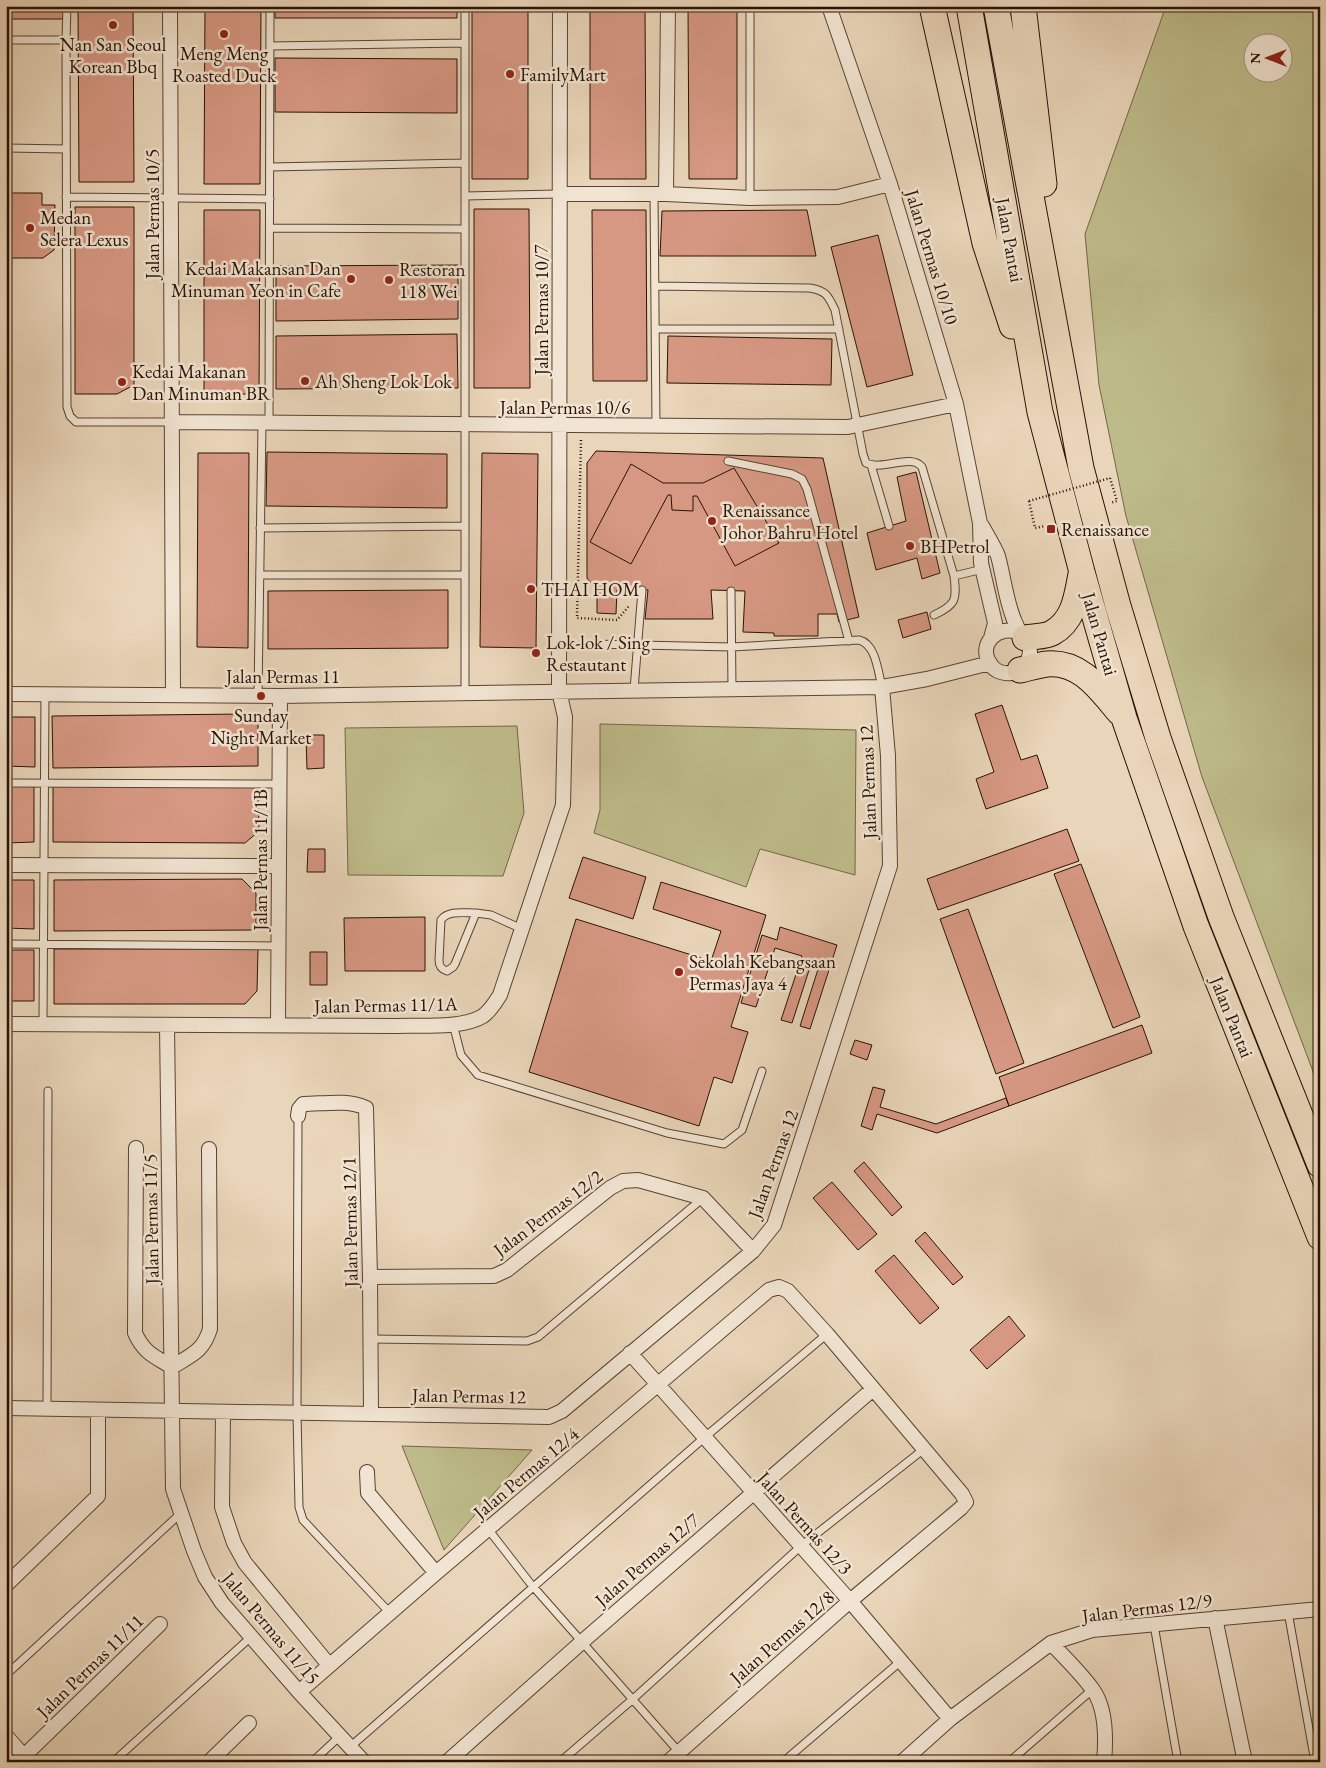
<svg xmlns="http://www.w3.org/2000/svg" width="1326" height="1768" font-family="'EB Garamond',serif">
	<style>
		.green { fill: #bebb8a; stroke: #746647; fill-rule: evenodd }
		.building { fill: #d79883; stroke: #291204 }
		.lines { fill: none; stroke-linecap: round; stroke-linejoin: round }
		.lane-casing { stroke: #594331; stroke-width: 9 }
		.street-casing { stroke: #594331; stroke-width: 16 }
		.highway-casing { stroke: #291204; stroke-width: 27 }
		.path { stroke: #291204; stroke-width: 2.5; stroke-dasharray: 1 2.5; stroke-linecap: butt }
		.lane { stroke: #f1e4d2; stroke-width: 7 }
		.street { stroke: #f1e4d2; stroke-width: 14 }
		.highway { stroke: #e9d5b9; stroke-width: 25 }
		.path-bridge { stroke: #291204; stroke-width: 2.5; stroke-dasharray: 1 2.5; stroke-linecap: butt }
		.poi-dot { fill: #8f2418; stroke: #f1e4d2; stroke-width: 2 }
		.labels { text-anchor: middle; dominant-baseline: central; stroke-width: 5; stroke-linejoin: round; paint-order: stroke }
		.poi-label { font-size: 19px; fill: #291204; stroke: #f1e4d2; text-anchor: start }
		.street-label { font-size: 19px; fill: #291204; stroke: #f1e4d2 }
	</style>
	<rect width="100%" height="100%" fill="#e9d5b9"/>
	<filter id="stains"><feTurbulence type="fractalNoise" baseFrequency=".004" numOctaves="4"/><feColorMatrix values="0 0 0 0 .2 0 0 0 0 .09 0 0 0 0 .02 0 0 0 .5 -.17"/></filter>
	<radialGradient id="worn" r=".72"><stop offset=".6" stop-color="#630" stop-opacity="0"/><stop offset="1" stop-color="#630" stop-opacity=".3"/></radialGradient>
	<path class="green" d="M1166,6h154v1084l-118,-313 -76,-261 -27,-131 -14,-151zM1254,42h30v30h-30z
		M600,724l256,6 -1,145 -95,-26 -14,38 -152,-54 6,-23z
		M517,726l7,87 -21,63 -155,-1 -3,-147z
		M402,1446l130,4 -88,100z"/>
	<path class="building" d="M6,6h58l1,13h-59z
		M78,6h55l1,176h-55z
		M205,6h56l-1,178h-56z
		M275,6h182v12h-182z
		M472,6h56v173h-56z
		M590,6h55l1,173h-56z
		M688,6h49v173h-48z
		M275,58l182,1v54l-182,-1z
		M6,193h36v12h13l-1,45 -11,8h-37z
		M75,207h59v178l-17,9h-42z
		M474,209h55l1,179h-56z
		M204,210h56l-1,184h-55z
		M592,210h54l1,171h-54z
		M807,210l9,46h-156l2,-45z
		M878,235l35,140 -46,12 -36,-140z
		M458,265v54l-182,2v-55z
		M457,334l1,54 -182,1v-53z
		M668,336l164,3 -1,46 -164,-2z
		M596,451l227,7 36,159 -20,5 -2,-8h-19v22h-44v-3l-31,-1 2,-41 -34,-1 2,29h-68l3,-29h-31l-1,24 -19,-1v-22l-10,-13v-115z
		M267,452l180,2v54l-181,-2z
		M198,453h51l-1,195 -51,-1z
		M482,453l56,1 -2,194 -56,-1z
		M631,464l32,19h40l31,-15 45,75 -44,23 -38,-70h-4v15l-21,-1 -1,-15h-3l-37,69 -41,-22z
		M916,472l24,101 -18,6 -5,-21 -41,12 -9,-37 39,-12 -9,-44z
		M448,590v58l-180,1v-58z
		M927,612l4,17 -28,9 -5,-18z
		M1002,705l19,55 16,-5 11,33 -62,21 -10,-30 18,-7 -19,-58z
		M244,714l14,10v42l-205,2 -1,-52z
		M6,717h29v50l-29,-1z
		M306,735h18v33l-17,1z
		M258,784l1,47 -14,12 -192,-1v-56z
		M34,785v57l-28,1v-57z
		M1067,829l12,32 -141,49 -11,-31z
		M308,849h17v23h-18z
		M583,857l63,20 -13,42 -64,-21z
		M1081,864l59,153 -27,11 -59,-154z
		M242,879l14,14v37l-202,1v-51z
		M6,880h28v49l-28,-1z
		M661,882l105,33 -35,112 17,5 -16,51 -18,-6 -15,49 -170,-54 47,-153 135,42 10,-30 -68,-22z
		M968,909l56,154 -28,11 -56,-155z
		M425,917v54h-80l-1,-53z
		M780,927l57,18 -27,84 -10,-3 20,-63 -8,-2 -20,62 -11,-3 21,-64 -27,-8 -19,59 -15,-4 21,-68 15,5z
		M54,949h204l-1,42 -12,13h-191z
		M6,950h28v51h-28z
		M310,952h17v33h-17z
		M1142,1025l10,28 -143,53 -10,-29z
		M855,1040l17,5 -5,15 -17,-6z
		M873,1087l12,3 -5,17 56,17 70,-26 3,8 -72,27 -60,-19 -5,16 -11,-4z
		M864,1162l38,45 -10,9 -38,-45z
		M832,1182l45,52 -19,16 -45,-52z
		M925,1232l38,45 -10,8 -38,-44z
		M894,1255l45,53 -19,16 -45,-53z
		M1009,1316l16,20 -38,33 -17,-19z"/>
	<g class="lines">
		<defs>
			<path id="lane" d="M465,6v687
				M750,6v192
				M6,40h60l1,367 3,9 6,6h96
				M66,40l1,-34
				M270,46l195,-3
				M6,148l60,1
				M270,167l195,-4
				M654,194l2,232
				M465,196l94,-2
				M66,197l204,2
				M270,228l195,1
				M655,286l155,2c16,3 18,7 25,22l28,144 3,9c17,8 45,-10 56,4l32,109 29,-7
				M656,329h183
				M269,423l1,-417
				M728,461l64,13 10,5 5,10 42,152
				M871,465l18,61
				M260,528l205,-2
				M260,575h205
				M731,591l1,98
				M934,615c22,-10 23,-15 20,-39
				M592,644l140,3 127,-7c17,4 19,32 23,47
				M634,690l8,-100
				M258,696l4,-273
				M6,783l273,1
				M476,913c-12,0 -28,-3 -35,7l-2,40c0,6 2,9 8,11l6,-4 2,-3 21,-51 15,2 31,14
				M6,944l272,2
				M43,1024l2,-330
				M453,1024l8,31 17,20 189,58 57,11 18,-14 20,-59
				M298,1116l-1,297 2,94 4,13 87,93
				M371,1339l156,2 11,-4 165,-139
				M47,1409l1,-318
				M488,1529l42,54 149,169
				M1288,1612l27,150
				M1154,1625l24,137
				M6,1675l175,-162
				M350,1747l355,-310 122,-103
				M113,1762l139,-126
				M312,1762l28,-26
				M560,1762l73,-63 168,-153 123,-97
				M783,1762l118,-101
				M1009,1762l84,-73"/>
			<path id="street" d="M170,6l3,689
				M829,6l61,178 66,220 24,119 1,40 14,60 -4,15
				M559,194h107l84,4 88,-1 52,-13
				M666,194l2,-188
				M172,422l676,5 108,-23
				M982,526c5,9 12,20 16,30 6,22 8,46 17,66 2,4 3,8 5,11 5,7 10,10 10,19 -1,11 -9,20 -19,21 -8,1 -16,-2 -20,-8 -15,-21 8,-42 29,-32
				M6,694l274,2 602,-9 45,-8 63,-16
				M6,865l273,1
				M6,1024l390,2c24,-1 66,3 87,-10 8,-6 12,-13 17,-21l63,-190 2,-88 -6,-26 1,-685
				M278,1024l2,-328
				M167,1025l6,464 21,62 11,26 17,26 77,89 65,70
				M298,1116l1,-7 4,-5c20,0 45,-5 63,4l4,169 1,136
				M136,1148l-1,185c9,20 19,23 37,34
				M370,1277l124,-1 13,-6 103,-82 13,-7 15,-1 65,18 50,53
				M630,1353l220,248 100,118
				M172,1367c19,-12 31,-15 38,-38l-1,-180
				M6,1408l543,9 13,-6 191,-160 21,-26 116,-359 -2,-110 -6,-69
				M223,1413l-1,94 12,36 11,20 84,102
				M367,1472l1,21 68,80
				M6,1585l92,-89v-86
				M1215,1618l30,144
				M1051,1643c14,15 30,30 42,47 13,18 13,50 11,72
				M299,1692l137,-119 333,-283 10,-3 9,4 39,43 135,160 4,8 -5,6 -111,93 -182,161
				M6,1736l23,26
				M24,1756l136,-132
				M209,1762l40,-39
				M447,1762l136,-121 290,-252
				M902,1762l48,-43 101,-76 41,-13 228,-21"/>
			<path id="highway" d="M932,6l53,237 27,83
				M969,6l71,406 42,160 42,146 72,208 124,311
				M996,6l85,462 37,138 40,132 63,179 99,248
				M1023,6l21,178
				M1025,638c8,-2 20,-1 27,-5 22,-12 25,-37 29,-59
				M1020,670c9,-2 18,-5 27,-6 34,-3 53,26 72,48"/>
		</defs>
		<use href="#lane" class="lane-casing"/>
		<use href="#street" class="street-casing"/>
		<use href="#highway" class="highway-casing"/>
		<path class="path" d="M581,440l-4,178 40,2 12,-14
			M1110,478l7,23 -7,2
			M1029,501l6,27 15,-3"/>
		<use href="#lane" class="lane"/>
		<use href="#street" class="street"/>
		<use href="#highway" class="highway"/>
		<path class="path-bridge" d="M1029,501l81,-23"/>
	</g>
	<g class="poi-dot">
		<circle cx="113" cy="25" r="5"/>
		<circle cx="224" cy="34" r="5"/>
		<circle cx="510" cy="74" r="5"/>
		<circle cx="30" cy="228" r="5"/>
		<circle cx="351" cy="279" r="5"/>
		<circle cx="389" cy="280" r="5"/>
		<circle cx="305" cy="381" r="5"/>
		<circle cx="122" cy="382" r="5"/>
		<circle cx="712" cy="521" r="5"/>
		<rect x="1046" y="524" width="10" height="10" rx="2.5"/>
		<circle cx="910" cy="546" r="5"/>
		<circle cx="531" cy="589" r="5"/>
		<circle cx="536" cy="653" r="5"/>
		<circle cx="261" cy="696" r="5"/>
		<circle cx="679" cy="972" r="5"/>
	</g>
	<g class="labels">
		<g class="poi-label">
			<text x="113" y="44" text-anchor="middle">Nan San Seoul<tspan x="113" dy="22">Korean Bbq</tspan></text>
			<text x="224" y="53" text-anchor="middle">Meng Meng<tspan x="224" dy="22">Roasted Duck</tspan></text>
			<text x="520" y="74">FamilyMart</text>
			<text x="40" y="217">Medan<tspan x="40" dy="22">Selera Lexus</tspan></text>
			<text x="341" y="268" text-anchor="end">Kedai Makansan Dan<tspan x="341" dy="22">Minuman Yeon in Cafe</tspan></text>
			<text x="399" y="269">Restoran<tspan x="399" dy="22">118 Wei</tspan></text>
			<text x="132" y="371">Kedai Makanan<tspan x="132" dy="22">Dan Minuman BR</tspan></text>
			<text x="315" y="381">Ah Sheng Lok Lok</text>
			<text x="722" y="510">Renaissance<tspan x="722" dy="22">Johor Bahru Hotel</tspan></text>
			<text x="1061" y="529">Renaissance</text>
			<text x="920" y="546">BHPetrol</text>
			<text x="541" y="589">THAI HOM</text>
			<text x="546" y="642">Lok-lok / Sing<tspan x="546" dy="22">Restautant</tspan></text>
			<text x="261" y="715" text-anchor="middle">Sunday<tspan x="261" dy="22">Night Market</tspan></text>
			<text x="689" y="961">Sekolah Kebangsaan<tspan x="689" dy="22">Permas Jaya 4</tspan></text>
		</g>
		<g class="street-label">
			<text transform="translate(152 214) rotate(-90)">Jalan Permas 10/5</text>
			<text transform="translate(1010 240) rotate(80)">Jalan Pantai</text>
			<text transform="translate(932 257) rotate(73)">Jalan Permas 10/10</text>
			<text transform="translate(541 310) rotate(-90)">Jalan Permas 10/7</text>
			<text x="565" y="407">Jalan Permas 10/6</text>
			<text transform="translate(1100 634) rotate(74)">Jalan Pantai</text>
			<text x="283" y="676">Jalan Permas 11</text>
			<text transform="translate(868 782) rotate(-92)">Jalan Permas 12</text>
			<text transform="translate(260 860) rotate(-90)">Jalan Permas 11/1B</text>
			<text transform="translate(386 1005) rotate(-1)">Jalan Permas 11/1A</text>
			<text transform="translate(1232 1017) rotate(68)">Jalan Pantai</text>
			<text transform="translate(773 1164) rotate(-70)">Jalan Permas 12</text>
			<text transform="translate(548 1213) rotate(-37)">Jalan Permas 12/2</text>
			<text transform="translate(151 1219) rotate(-91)">Jalan Permas 11/5</text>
			<text transform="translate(350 1222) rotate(-91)">Jalan Permas 12/1</text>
			<text transform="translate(469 1396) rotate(1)">Jalan Permas 12</text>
			<text transform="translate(526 1473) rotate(-40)">Jalan Permas 12/4</text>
			<text transform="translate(805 1523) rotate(48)">Jalan Permas 12/3</text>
			<text transform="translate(647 1560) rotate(-41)">Jalan Permas 12/7</text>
			<text transform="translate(1147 1608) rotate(-7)">Jalan Permas 12/9</text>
			<text transform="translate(271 1628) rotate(50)">Jalan Permas 11/15</text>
			<text transform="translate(782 1637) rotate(-41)">Jalan Permas 12/8</text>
			<text transform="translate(90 1666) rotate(-44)">Jalan Permas 11/11</text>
		</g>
	</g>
	<rect width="1326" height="1768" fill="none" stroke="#e9d5b9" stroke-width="25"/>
	<rect x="8" y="8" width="1311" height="1753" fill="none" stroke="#291204" stroke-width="2.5"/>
	<rect x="12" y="12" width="1301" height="1743" fill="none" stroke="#291204"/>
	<g transform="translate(1268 58) rotate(270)"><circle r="24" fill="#f1e4d2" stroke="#a19080"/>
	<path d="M0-4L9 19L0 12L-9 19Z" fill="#8f2418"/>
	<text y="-8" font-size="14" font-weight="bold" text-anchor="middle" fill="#291204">N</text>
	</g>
	<rect width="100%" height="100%" filter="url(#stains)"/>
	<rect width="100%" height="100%" fill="url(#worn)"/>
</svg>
